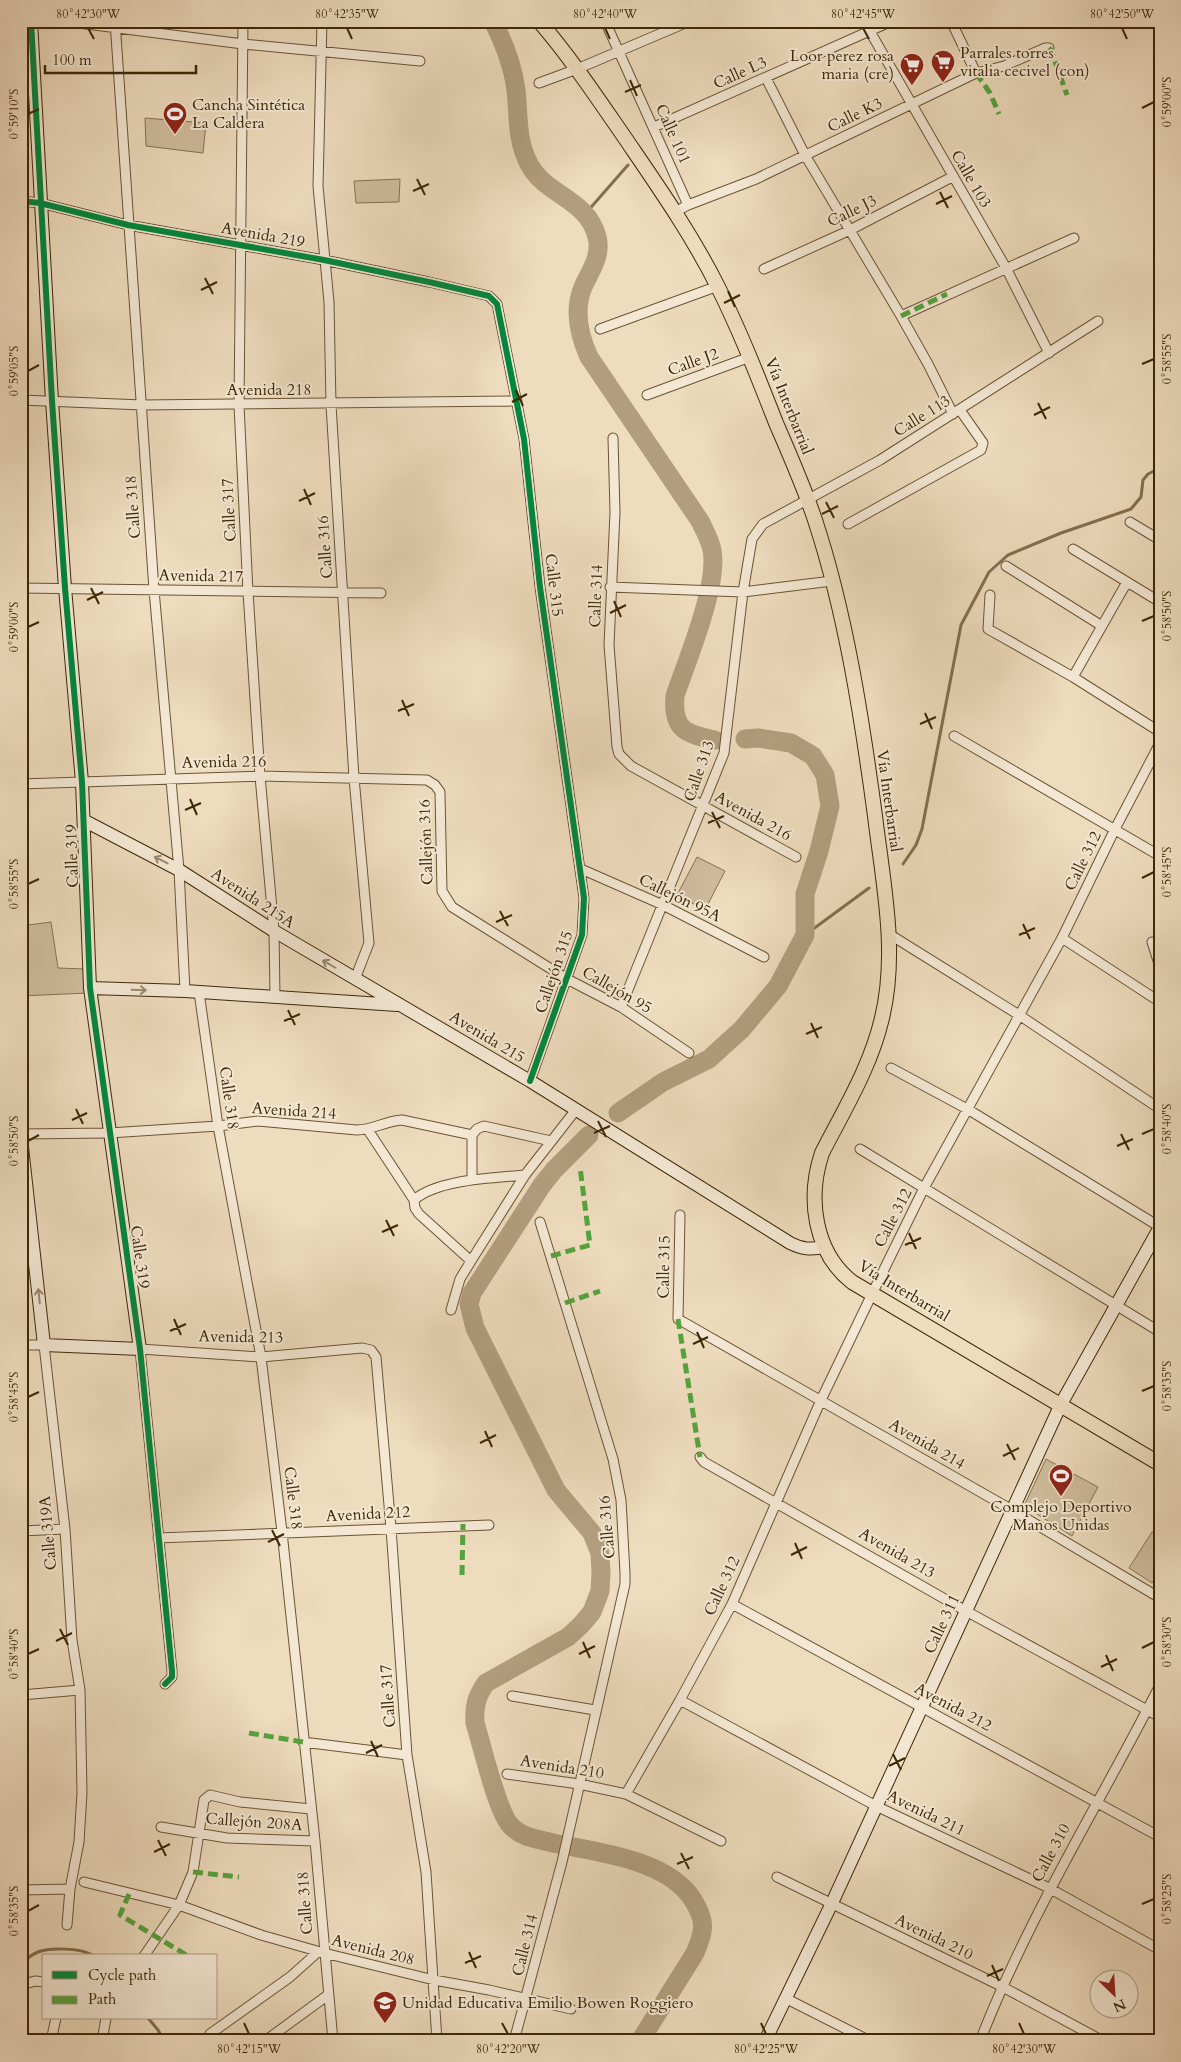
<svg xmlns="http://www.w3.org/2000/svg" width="1181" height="2062" font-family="Cardo,serif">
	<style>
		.green { fill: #d0bd9e; stroke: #887251 }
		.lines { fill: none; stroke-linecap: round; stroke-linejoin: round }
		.stream { stroke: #846e4e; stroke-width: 3 }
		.river { stroke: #b29e7f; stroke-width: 19 }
		.street-casing { stroke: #6b5432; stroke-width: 11 }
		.secondary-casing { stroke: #3f2704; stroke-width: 14 }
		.primary-casing { stroke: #3f2704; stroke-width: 16 }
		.street { stroke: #f4e8d5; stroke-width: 9 }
		.secondary { stroke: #f4e8d5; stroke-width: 12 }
		.primary { stroke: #eedcbe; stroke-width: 14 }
		.quiet { stroke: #54a33d; stroke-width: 5; stroke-dasharray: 10 5; stroke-linecap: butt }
		.cycleway-casing { stroke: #f4e8d5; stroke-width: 9 }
		.cycleway { stroke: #00873e; stroke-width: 6 }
		.oneway { stroke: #9a886c }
		.ticks { fill: none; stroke: #3f2704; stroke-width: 2 }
		.labels { text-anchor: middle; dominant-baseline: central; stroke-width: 4; stroke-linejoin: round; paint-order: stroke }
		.poi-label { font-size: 16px; fill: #3f2704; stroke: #f4e8d5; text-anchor: start }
		.street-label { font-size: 16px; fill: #3f2704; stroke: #f4e8d5 }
		.neatline { fill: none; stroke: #3f2704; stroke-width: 2 }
		.ticks-label { font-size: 12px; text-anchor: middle; fill: #3f2704 }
	</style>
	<rect width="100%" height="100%" fill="#eedcbe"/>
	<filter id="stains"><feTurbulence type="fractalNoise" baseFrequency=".004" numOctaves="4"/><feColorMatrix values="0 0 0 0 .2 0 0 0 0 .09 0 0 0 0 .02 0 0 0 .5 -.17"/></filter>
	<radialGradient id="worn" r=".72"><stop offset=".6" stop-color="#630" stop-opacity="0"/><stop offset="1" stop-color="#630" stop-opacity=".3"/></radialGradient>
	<path class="green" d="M145,118l61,5 -3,30 -57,-7z
		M400,179l-1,23 -43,1 -2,-22z
		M697,857l28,14 -20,39 -28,-15z
		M51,922l7,46 28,1 2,24 -67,3v-70z
		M1046,1459l52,28 -26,49 -48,-30z
		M1152,1532l8,4v35l-8,12 -23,-15z"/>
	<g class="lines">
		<path class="stream" d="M586,213l42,-48
			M903,864l13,-19 6,-16 39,-204 28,-53 19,-17 53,-22 70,-24 10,-12 2,-17 5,-6 12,-6
			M805,935l64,-47
			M21,1964c5,-5 10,-9 17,-12 12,-5 45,-4 56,4
			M148,2018l10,12 6,11"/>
		<path class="river" d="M493,21c11,22 20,44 23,69 3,26 0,49 13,74 16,31 59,35 68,73 5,19 -7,34 -14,50 -10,24 -4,48 6,70l111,164c5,10 10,19 12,29 7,35 -25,110 -37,146 -3,34 11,38 40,44
			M618,1113l45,-31 46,-23 33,-30 36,-43 27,-51v-41l14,-43 11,-45 -5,-31 -12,-19 -22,-13 -33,-5 -13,1
			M589,1135l-35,35 -12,15 -70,108 -3,11 6,24 81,162 36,43 8,20 1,20 -1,18 -8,21 -11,13 -13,12 -82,46c-10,14 -12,24 -11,40 7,22 22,89 36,103 11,12 27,13 42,17 42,9 115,16 140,57 13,21 12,30 2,53l-55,88"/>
		<defs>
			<path id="street" d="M63,21l180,23 177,17
				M115,21l39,569 25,280 6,121
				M243,21l-4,384 9,187 12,184 14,155 1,66
				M322,21l-4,165 11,116 2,103 23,373 15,165 -14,36
				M605,21l83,184
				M864,21l142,247 43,85
				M951,21l25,52
				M766,78l39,77 96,161 27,48 25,50
				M539,83l38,-14 113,-48
				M654,127l238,-106
				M21,201l19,2 88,22 196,35 105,22 60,14 8,8 27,135 16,148 44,311 -2,37 -52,146
				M675,212l13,-7 68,-26 220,-106 28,-7 41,-18h4
				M764,269l84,-38 104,-54
				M901,316l173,-78
				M600,329l118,-43
				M647,395l103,-38
				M21,400l121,5 375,-4
				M613,438l2,74 -6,133 8,102 2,7 12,12 165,91
				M1130,522l30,18
				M848,524l133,-74 2,-7 -23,-33
				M1073,549l87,53
				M1006,566l96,60
				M610,587l133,5 89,-11
				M21,588l360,5
				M990,595l-2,34 85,48 87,55
				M1073,677l54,-95
				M954,736l206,120
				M21,784l239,-8 167,4 8,5 5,7 2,99 10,16 115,72 54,28 68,46
				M581,869l82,36 101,52
				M889,934l130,81 141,94
				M1062,938l98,64
				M1152,942l8,25
				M199,992l19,134 43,231 21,175 33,309 18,200
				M621,1007l103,-254 19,-161 9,-53 11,-15 117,-64 218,-139
				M891,1068l78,42 191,117
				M368,1130l46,70
				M21,1134l88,-1 109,-7 40,-5 99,9c16,0 28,-9 45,-10l70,15
				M860,1149l300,183
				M472,1179v-44l5,-6 7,-3 67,15
				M680,1215l-2,104 334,191 148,88
				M471,1261l-52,-47 -4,-6 -1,-8c24,-21 80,-22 111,-25
				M451,1310l9,-31 11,-18 54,-86 50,-64
				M21,1345h23l21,184 7,111 8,50 2,103 -3,49 -9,47 -3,36
				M700,1457l4,5 262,149 194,106
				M21,1531l44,-2
				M158,1538l331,-13
				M732,1604l428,233
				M165,1684l7,-7v-6l-32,-322 121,8 101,-9 9,2 5,7 15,171 16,227 19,117 11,169
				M21,1695l59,-5
				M512,1696l83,14
				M680,1700l196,106 173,82 111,62
				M303,1742l104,13
				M507,1774l72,10 47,10 95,47
				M626,1794l54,-94 52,-96 89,-204 51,-106 52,-106 138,-250 53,-109 45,-86
				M161,1827l66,11 88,3
				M777,1877l224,109 102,55
				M84,1882l95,23 82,30 63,18 110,27 55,10 82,19
				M21,1890l49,-1
				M144,1956l35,-51 14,-33 11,-72 6,-5 30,7 71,7
				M21,1985l14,-4 9,1
				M785,1998l85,43
				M210,2034l80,-57 28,-25
				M51,2041l5,-23
				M102,2041l4,-23
				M265,2041l63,-46
				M514,2041l48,-179 63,-278v-11l-4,-73 -8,-41 -73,-237
				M980,2041c49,-126 119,-236 180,-356"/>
			<path id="secondary" d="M85,821l94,49 95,61 256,150 260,162c12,6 21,7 34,4
				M90,988l95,3 212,14
				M21,1138l23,207 96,4 -50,-361 -8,-206 -17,-194 -13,-187 -21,-380
				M765,2041l67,-138 229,-499 99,-177"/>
			<path id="primary" d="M539,21c31,36 57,75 84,114 34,50 68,98 95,152 22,44 40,90 58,136 14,32 28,64 39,97 31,94 47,199 60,296 8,67 23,136 7,202 -11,48 -38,92 -60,135 -15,45 -8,99 30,129l308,182"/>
		</defs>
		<use href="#street" class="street-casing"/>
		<use href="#secondary" class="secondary-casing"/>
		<use href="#primary" class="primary-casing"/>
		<use href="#street" class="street"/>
		<use href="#secondary" class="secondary"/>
		<use href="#primary" class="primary"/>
		<path class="quiet" d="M1049,48l2,2 16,45
			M976,73l14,20 9,21
			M901,316l46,-22
			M551,1256l39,-11 -10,-78
			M565,1303l35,-12
			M678,1319l22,138
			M462,1575l1,-51
			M249,1733l54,9
			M193,1872l46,5
			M129,1894l-9,21 68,41"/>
		<defs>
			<path id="cycleway" d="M31,21l21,380 13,187 17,194 8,206 50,361 32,322v6l-7,7
				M21,201l19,2 88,22 196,35 105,22 60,14 8,8 27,135 16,148 44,311 -2,37 -52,146"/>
		</defs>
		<use href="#cycleway" class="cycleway-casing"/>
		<use href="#cycleway" class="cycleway"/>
	</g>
	<defs><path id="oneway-shaft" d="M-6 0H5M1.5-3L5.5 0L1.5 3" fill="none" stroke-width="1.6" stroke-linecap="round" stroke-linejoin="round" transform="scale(1.25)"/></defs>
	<g class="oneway">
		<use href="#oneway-shaft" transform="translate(161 860) rotate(-153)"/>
		<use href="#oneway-shaft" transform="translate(329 964) rotate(-150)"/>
		<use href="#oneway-shaft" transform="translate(139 990) rotate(2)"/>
		<use href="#oneway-shaft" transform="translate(39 1296) rotate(-96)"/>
	</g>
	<path class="ticks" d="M88,28l6,11M347,28l5,11M605,28l5,11M863,28l6,11M1122,28l5,11M630,80l7,16M625,92l16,-7M1142,108l12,-6M28,114l11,-5M417,179l8,16M413,191l16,-7M940,192l8,16M936,204l16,-8M205,278l8,16M201,290l16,-8M728,291l7,16M724,303l16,-8M1142,364l12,-5M28,371l11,-6M516,390l7,16M512,402l15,-8M1038,403l8,16M1034,415l16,-8M304,489l7,16M299,501l16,-8M826,502l8,16M822,514l16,-8M91,588l8,16M87,600l16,-8M614,601l7,16M610,613l16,-8M1142,621l12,-5M28,627l11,-5M402,700l7,16M398,711l16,-7M925,713l7,16M920,724l16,-7M190,799l7,16M185,810l16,-7M712,812l8,16M708,823l16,-7M1142,878l12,-6M28,884l11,-5M500,911l8,15M496,922l16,-7M1023,924l7,15M1019,935l16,-7M288,1010l7,15M284,1021l16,-7M811,1023l7,15M806,1034l16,-7M76,1109l7,15M72,1120l15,-7M598,1121l8,16M594,1133l16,-7M1121,1134l8,16M1142,1134l12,-5M28,1141l11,-6M1117,1146l16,-7M386,1220l8,16M382,1232l16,-7M909,1233l7,16M905,1245l16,-7M174,1319l7,16M170,1331l16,-7M697,1332l7,16M693,1344l15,-7M1142,1391l12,-5M28,1397l11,-5M485,1431l7,16M480,1443l16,-8M1007,1444l8,16M1003,1456l16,-8M272,1530l8,16M268,1542l16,-8M795,1543l7,16M791,1555l16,-8M60,1629l8,16M56,1641l16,-8M583,1642l7,16M1142,1648l12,-6M28,1654l11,-5M579,1654l16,-8M1106,1655l7,16M1101,1667l16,-8M371,1741l7,16M366,1753l16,-8M893,1754l8,16M889,1766l16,-8M158,1840l8,16M154,1852l16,-8M681,1853l8,16M677,1864l16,-7M1142,1904l12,-5M28,1911l11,-6M469,1952l7,16M465,1963l16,-7M992,1965l7,16M987,1976l16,-7M244,2023l5,11M502,2023l6,11M761,2023l5,11M1019,2023l5,11"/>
	<defs>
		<symbol id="supermarket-pin" viewBox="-11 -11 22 30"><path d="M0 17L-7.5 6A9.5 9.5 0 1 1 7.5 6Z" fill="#8f2418" stroke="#f4e8d5"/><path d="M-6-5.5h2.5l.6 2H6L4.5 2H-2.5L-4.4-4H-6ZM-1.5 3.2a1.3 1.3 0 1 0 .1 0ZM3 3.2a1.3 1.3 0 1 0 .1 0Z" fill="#fff"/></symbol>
		<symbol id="stadium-pin" viewBox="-11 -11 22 30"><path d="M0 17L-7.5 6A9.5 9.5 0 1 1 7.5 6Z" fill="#8f2418" stroke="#f4e8d5"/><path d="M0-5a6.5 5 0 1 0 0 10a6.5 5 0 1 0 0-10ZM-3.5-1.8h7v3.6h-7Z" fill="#fff"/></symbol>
		<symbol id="school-pin" viewBox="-11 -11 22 30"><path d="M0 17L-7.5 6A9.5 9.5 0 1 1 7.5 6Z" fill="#8f2418" stroke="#f4e8d5"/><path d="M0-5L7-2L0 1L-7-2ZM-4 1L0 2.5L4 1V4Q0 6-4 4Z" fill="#fff"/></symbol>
	</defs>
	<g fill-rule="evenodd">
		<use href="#supermarket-pin" x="929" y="48" width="28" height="38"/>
		<use href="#supermarket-pin" x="898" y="51" width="28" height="38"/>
		<use href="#stadium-pin" x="161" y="100" width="28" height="38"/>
		<use href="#stadium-pin" x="1047" y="1462" width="28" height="38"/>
		<use href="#school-pin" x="371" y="1989" width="28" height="38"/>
	</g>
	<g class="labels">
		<g class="poi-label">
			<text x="960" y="53">Parrales torres<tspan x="960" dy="18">vitalia cecivel (con)</tspan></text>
			<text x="894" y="56" text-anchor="end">Loor perez rosa<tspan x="894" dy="18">maria (cre)</tspan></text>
			<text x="192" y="105">Cancha Sintética<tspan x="192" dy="18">La Caldera</tspan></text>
			<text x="1061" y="1507" text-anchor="middle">Complejo Deportivo<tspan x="1061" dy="18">Manos Unidas</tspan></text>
			<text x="402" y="2003">Unidad Educativa Emilio Bowen Roggiero</text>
		</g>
		<g class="street-label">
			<text transform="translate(740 73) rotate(-24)">Calle L3</text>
			<text transform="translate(855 115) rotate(-26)">Calle K3</text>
			<text transform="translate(673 134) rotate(66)">Calle 101</text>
			<text transform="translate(971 179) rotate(60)">Calle 103</text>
			<text transform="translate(852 211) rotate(-26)">Calle J3</text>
			<text transform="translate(263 235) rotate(10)">Avenida 219</text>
			<text transform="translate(693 362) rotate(-20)">Calle J2</text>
			<text x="269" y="390">Avenida 218</text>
			<text transform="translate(789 406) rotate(68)">Vía Interbarrial</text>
			<text transform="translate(922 416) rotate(-32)">Calle 113</text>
			<text transform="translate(133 507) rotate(-94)">Calle 318</text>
			<text transform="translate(229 510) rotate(-93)">Calle 317</text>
			<text transform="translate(325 547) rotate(-94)">Calle 316</text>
			<text transform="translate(201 576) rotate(1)">Avenida 217</text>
			<text transform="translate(554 585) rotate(83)">Calle 315</text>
			<text transform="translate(596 596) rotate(-88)">Calle 314</text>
			<text transform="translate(224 762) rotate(-1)">Avenida 216</text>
			<text transform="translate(699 771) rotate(-71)">Calle 313</text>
			<text transform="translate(889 801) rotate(82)">Vía Interbarrial</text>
			<text transform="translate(753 816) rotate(29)">Avenida 216</text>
			<text transform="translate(426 842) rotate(-92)">Callejón 316</text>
			<text transform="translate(72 856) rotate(-92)">Calle 319</text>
			<text transform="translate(1083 861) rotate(-64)">Calle 312</text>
			<text transform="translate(253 898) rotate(33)">Avenida 215A</text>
			<text transform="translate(680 898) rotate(26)">Callejón 95A</text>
			<text transform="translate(554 972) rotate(-71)">Callejón 315</text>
			<text transform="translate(617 990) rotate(30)">Callejón 95</text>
			<text transform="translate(487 1037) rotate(31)">Avenida 215</text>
			<text transform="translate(229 1098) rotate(82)">Calle 318</text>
			<text transform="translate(294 1111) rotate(4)">Avenida 214</text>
			<text transform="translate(893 1218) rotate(-63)">Calle 312</text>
			<text transform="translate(140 1257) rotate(82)">Calle 319</text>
			<text transform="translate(664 1267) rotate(-89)">Calle 315</text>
			<text transform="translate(904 1291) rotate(31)">Vía Interbarrial</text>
			<text transform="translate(241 1337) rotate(1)">Avenida 213</text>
			<text transform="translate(927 1444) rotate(30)">Avenida 214</text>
			<text transform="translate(293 1498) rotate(83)">Calle 318</text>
			<text transform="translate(368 1514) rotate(-3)">Avenida 212</text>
			<text transform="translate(607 1527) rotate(-95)">Calle 316</text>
			<text transform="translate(48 1533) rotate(-95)">Calle 319A</text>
			<text transform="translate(897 1553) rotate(30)">Avenida 213</text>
			<text transform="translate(722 1586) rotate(-65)">Calle 312</text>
			<text transform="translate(942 1624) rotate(-65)">Calle 311</text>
			<text transform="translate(388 1696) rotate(-94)">Calle 317</text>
			<text transform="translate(953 1707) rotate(28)">Avenida 212</text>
			<text transform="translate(562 1767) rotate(9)">Avenida 210</text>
			<text transform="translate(926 1813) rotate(26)">Avenida 211</text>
			<text transform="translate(254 1822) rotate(4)">Callejón 208A</text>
			<text transform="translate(1051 1853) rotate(-62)">Calle 310</text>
			<text transform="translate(305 1903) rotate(-94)">Calle 318</text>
			<text transform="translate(934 1937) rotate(26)">Avenida 210</text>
			<text transform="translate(525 1945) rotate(-76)">Calle 314</text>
			<text transform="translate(373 1950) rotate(14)">Avenida 208</text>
		</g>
	</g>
	<rect width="1181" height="2062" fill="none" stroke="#eedcbe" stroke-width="55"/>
	<rect x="42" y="1954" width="175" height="65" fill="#f4e8d5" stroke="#ac9b81"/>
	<rect x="52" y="1971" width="25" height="8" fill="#00873e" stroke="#ac9b81"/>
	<text x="88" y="1980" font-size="15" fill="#3f2704">Cycle path</text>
	<rect x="52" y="1996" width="25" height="8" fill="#54a33d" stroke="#ac9b81"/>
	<text x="88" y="2004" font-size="15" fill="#3f2704">Path</text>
	<g transform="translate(1114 1994) rotate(155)"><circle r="24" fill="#f4e8d5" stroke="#ac9b81"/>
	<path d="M0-4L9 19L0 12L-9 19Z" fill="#8f2418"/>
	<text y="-8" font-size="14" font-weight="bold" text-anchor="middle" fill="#3f2704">N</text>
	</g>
	<path d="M45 65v8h151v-8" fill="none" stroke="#3f2704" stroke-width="2.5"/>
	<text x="52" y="65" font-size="15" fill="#3f2704" stroke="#f4e8d5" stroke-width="4" paint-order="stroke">100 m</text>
	<rect x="28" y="28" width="1126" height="2006" class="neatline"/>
	<g class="ticks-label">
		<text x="88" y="18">80°42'30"W</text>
		<text x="347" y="18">80°42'35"W</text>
		<text x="605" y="18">80°42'40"W</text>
		<text x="863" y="18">80°42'45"W</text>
		<text x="1122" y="18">80°42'50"W</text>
		<text transform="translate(1167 102) rotate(-90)" y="4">0°59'00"S</text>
		<text transform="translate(14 114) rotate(-90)" y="4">0°59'10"S</text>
		<text transform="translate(1167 359) rotate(-90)" y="4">0°58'55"S</text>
		<text transform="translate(14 371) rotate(-90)" y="4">0°59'05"S</text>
		<text transform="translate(1167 616) rotate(-90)" y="4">0°58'50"S</text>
		<text transform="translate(14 627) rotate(-90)" y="4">0°59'00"S</text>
		<text transform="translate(1167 872) rotate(-90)" y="4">0°58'45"S</text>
		<text transform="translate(14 884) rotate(-90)" y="4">0°58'55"S</text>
		<text transform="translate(1167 1129) rotate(-90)" y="4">0°58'40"S</text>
		<text transform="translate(14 1141) rotate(-90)" y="4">0°58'50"S</text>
		<text transform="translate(1167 1386) rotate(-90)" y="4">0°58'35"S</text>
		<text transform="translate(14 1397) rotate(-90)" y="4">0°58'45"S</text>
		<text transform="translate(1167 1642) rotate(-90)" y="4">0°58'30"S</text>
		<text transform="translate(14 1654) rotate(-90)" y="4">0°58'40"S</text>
		<text transform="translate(1167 1899) rotate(-90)" y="4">0°58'25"S</text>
		<text transform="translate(14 1911) rotate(-90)" y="4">0°58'35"S</text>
		<text x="249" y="2053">80°42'15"W</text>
		<text x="508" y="2053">80°42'20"W</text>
		<text x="766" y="2053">80°42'25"W</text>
		<text x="1024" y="2053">80°42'30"W</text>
	</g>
	<rect width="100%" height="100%" filter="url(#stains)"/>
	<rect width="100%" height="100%" fill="url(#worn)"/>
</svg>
